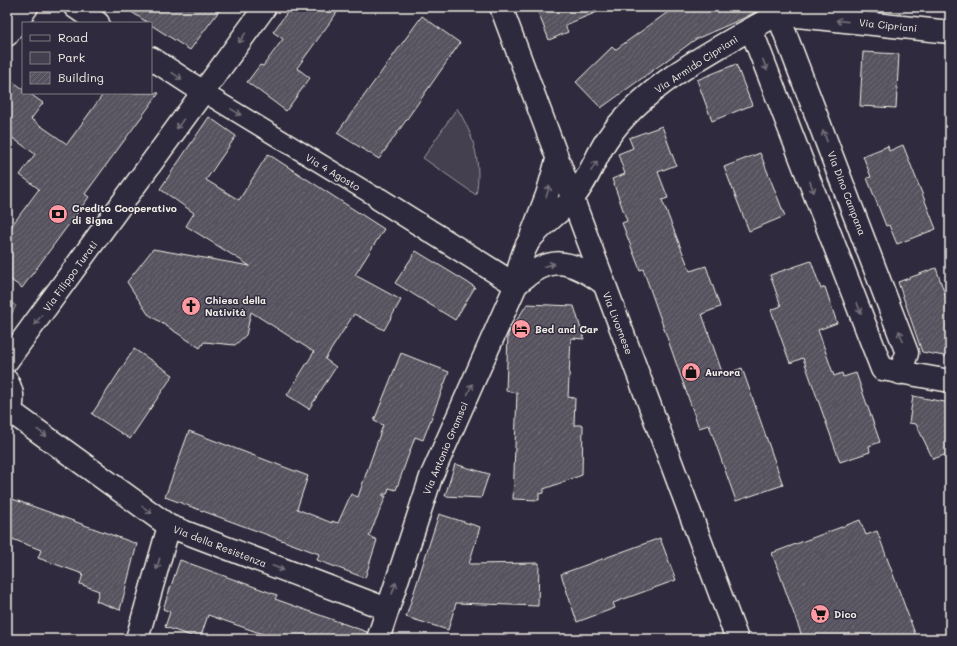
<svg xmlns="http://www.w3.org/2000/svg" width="957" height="646" font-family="Mali,sans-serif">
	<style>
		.park { fill: #454050; stroke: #9c989c }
		.building { fill: url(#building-hatch); stroke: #f4f1e8 }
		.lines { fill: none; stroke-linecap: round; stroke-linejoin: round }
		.pedestrian-casing { stroke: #f4f1e8; stroke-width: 21 }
		.minor-casing { stroke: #f4f1e8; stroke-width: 25 }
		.primary-casing { stroke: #f4f1e8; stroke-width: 25 }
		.pedestrian { stroke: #2f2a3d; stroke-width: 18 }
		.minor { stroke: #2f2a3d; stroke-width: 22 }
		.primary { stroke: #2f2a3d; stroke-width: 22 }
		.oneway { stroke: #747079 }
		.labels { text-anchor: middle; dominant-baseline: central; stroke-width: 3; stroke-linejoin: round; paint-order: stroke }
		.street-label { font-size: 10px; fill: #f4f1e8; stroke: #2f2a3d }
		.poi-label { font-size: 10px; font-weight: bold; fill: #f4f1e8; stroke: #2f2a3d; text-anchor: start }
	</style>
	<defs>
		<pattern id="building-hatch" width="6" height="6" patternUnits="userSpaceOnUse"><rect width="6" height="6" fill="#56525f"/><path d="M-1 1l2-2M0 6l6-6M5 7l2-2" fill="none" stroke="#6f6b76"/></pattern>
	</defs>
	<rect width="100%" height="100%" fill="#2f2a3d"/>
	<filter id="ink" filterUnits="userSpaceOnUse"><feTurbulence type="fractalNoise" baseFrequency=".025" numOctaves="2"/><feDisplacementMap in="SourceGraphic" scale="8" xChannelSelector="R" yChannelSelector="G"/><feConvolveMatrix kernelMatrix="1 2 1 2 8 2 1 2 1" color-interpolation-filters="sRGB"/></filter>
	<g filter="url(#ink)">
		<path class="park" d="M457,108c17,27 25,56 19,87l-53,-37z
			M7,299l9,7 -9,16z"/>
		<path class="building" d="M124,7h98l-32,43 -39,-25v-2h-3z
			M291,7h50l-44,61 13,10 -24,33 -39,-29 13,-17 3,1 20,-27 -10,-7z
			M536,7h71v1l-42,17 3,7 -19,8z
			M675,7l88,1 -19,10 -48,21 -95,69 -25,-26 36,-35 3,3z
			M422,16l38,27 -81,116 -42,-26z
			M863,52l36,2 -3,54 -36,-2z
			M736,64l16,41 -40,16 -15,-41z
			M7,77l16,12v4h6l14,10 -12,16 36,25 37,-51h55l-74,101 4,3 -67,91 -15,-11v-45l32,-43 -19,-14 15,-21 -28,-20z
			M209,117l27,19 -30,44 33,20 29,-46 116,75 -29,46 46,25 -17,30 -30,-16 -29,45 11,8 -27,42 -22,-14 27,-43 -63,-40 -5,23 -11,10 -31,-3 -4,6 -52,-34 -21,-32 26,-33 97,17 -64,-40 8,-13 -34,-24z
			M662,126l14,39 -18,7 10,26 -6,2 28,71 16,-5 14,41 -18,7 21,61 19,-7 41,117 -47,16 -27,-76 -10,3 -56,-159 -3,1 -18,-47 5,-2 -15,-42 13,-5 -7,-20 15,-6 -4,-10z
			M903,145l33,84 -39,15 -8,-19 -3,1 -19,-48 4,-1 -8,-21 25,-10 1,5z
			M760,153l25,63 -36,15 -25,-64z
			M416,251l59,36 -20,33 -60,-37z
			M811,261l10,28 4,-2 12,36 -19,7 16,46 8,-3 1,4 13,-4 24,69 -11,4 1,6 -30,10 -37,-104 -13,5 -19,-53 10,-4 -11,-31z
			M936,268l14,41v48l-28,-5 -24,-70z
			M527,304l47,2 10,33 -13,-1 -3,59 7,1 -1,27h9l-1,50 -38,14v4l-5,1v6l-26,-1 4,-106 -11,-2 2,-57z
			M134,349l39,26 -43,64 -38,-25z
			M401,353l48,19 -26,68 -8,-3 -19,53 -7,-2 -2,6h-4v2h3l-17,40 8,4 -12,38 -48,-18 2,-6 -154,-57 24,-66 119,45 -11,33 35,14v-2l6,2 13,-29 7,3 25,-72 -9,-4z
			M913,396l37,7v50l-17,6 -17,-35 -7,-1z
			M455,464l34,10 -8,24 -36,-2z
			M7,497l130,47 -17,66 -24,-9 3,-10 -19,-7 3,-10 -45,-16 3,-8 -34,-13z
			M439,514l41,13 -11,37 70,-1 -1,43 -82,-3 -8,27 -42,-13z
			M860,520l6,15 11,-4 40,108h-114l-31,-86z
			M660,538l16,42 -63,23 2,5 -38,14 -16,-48z
			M180,560l97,35 -2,4 92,33 -1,7h-89l-69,-24 -8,24 -35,-12 5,-15 -7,-3z"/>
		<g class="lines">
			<defs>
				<path id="pedestrian" d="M203,92l176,107"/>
				<path id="minor" d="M75,7l23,16
					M775,7l132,346 -7,20
					M778,14l172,18
					M751,29l131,340 68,12
					M7,35l20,-28
					M151,58l52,34
					M379,199l137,86
					M532,234l15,-39 10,-35
					M516,285c33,-30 52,-27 87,-2
					M7,361l258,-354
					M7,381c7,12 7,24 0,36
					M10,411l159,115 218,83
					M137,639l32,-113
					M378,639l53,-162 85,-192c2,-15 5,-31 13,-44 12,-16 30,-27 43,-42 16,-18 22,-39 34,-58 37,-56 114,-95 172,-127"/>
				<path id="primary" d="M501,7l236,632"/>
			</defs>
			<use href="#pedestrian" class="pedestrian-casing"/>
			<use href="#minor" class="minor-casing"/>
			<use href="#primary" class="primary-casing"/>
			<use href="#pedestrian" class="pedestrian"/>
			<use href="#minor" class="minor"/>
			<use href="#primary" class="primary"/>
		</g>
		<defs><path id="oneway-shaft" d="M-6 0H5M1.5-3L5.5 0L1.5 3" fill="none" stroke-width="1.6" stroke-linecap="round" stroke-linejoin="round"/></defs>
		<g class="oneway">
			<use href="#oneway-shaft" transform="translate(842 21) rotate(-174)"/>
			<use href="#oneway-shaft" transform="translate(242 38) rotate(126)"/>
			<use href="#oneway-shaft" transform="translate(765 65) rotate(69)"/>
			<use href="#oneway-shaft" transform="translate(177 76) rotate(34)"/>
			<use href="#oneway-shaft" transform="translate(236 112) rotate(31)"/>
			<use href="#oneway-shaft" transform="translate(180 124) rotate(126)"/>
			<use href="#oneway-shaft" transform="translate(825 136) rotate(-111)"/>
			<use href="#oneway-shaft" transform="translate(594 166) rotate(-60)"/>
			<use href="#oneway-shaft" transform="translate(812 187) rotate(69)"/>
			<use href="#oneway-shaft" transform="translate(548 191) rotate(-73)"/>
			<use href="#oneway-shaft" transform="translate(549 265) rotate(-16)"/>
			<use href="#oneway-shaft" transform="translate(859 308) rotate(69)"/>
			<use href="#oneway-shaft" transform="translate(38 320) rotate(126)"/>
			<use href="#oneway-shaft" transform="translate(901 336) rotate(-111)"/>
			<use href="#oneway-shaft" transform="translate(470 389) rotate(-66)"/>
			<use href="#oneway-shaft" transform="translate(42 433) rotate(36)"/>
			<use href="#oneway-shaft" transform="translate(147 510) rotate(36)"/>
			<use href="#oneway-shaft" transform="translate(158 564) rotate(106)"/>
			<use href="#oneway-shaft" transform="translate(278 568) rotate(21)"/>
			<use href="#oneway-shaft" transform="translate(394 588) rotate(-72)"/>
		</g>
	</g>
	<defs>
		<symbol id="bank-disc" viewBox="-11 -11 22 22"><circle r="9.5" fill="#ff9aa2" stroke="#2f2a3d"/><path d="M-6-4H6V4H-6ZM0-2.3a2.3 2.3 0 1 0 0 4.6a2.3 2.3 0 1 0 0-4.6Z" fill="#111"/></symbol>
		<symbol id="church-disc" viewBox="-11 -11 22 22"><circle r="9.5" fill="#ff9aa2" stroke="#2f2a3d"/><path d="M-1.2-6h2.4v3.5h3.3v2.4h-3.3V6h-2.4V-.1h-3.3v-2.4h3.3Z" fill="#111"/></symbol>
		<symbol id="hotel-disc" viewBox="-11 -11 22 22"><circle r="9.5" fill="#ff9aa2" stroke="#2f2a3d"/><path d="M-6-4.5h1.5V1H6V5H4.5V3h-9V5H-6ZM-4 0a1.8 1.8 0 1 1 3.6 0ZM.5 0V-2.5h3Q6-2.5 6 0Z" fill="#111"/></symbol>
		<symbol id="shop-disc" viewBox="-11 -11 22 22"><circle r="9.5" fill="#ff9aa2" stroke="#2f2a3d"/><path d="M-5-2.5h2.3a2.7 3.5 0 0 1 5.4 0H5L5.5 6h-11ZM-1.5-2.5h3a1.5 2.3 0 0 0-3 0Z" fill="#111"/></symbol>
		<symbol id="supermarket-disc" viewBox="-11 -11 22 22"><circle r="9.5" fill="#ff9aa2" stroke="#2f2a3d"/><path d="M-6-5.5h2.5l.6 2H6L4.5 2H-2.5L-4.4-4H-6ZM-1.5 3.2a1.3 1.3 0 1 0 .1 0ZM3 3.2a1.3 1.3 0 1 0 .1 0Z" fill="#111"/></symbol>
	</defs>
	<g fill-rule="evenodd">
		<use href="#bank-disc" x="47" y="203" width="22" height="22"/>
		<use href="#church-disc" x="180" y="295" width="22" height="22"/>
		<use href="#hotel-disc" x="510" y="318" width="22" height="22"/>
		<use href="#shop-disc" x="680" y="361" width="22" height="22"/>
		<use href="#supermarket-disc" x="809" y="603" width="22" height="22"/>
	</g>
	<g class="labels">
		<g class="street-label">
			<text transform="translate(888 25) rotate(6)">Via Cipriani</text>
			<text transform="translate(696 64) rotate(-33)">Via Armido Cipriani</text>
			<text transform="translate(333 172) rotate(31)">Via 4 Agosto</text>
			<text transform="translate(847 193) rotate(69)">Via Dino Campana</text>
			<text transform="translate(70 276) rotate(-54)">Via Filippo Turati</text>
			<text transform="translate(618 323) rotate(69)">Via Livornese</text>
			<text transform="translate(445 448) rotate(-67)">Via Antonio Gramsci</text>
			<text transform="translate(220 546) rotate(21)">Via della Resistenza</text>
		</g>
		<g class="poi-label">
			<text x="72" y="208">Credito Cooperativo<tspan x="72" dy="12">di Signa</tspan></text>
			<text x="205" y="300">Chiesa della<tspan x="205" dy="12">Natività</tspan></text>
			<text x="535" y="329">Bed and Car</text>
			<text x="705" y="372">Aurora</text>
			<text x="834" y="614">Dico</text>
		</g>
	</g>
	<rect width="957" height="646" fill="none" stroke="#2f2a3d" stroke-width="24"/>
	<rect x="12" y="12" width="933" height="622" fill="none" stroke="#f4f1e8" stroke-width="1.5" filter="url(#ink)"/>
	<rect x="22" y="22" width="130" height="72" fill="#2f2a3d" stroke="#7e7a81"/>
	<rect x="30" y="35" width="20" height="6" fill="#2f2a3d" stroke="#7e7a81"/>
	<text x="58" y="42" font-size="12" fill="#f4f1e8">Road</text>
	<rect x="30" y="52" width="20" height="12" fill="#454050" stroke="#7e7a81"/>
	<text x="58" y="62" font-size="12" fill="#f4f1e8">Park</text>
	<rect x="30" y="72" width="20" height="12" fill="url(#building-hatch)" stroke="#7e7a81"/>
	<text x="58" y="82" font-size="12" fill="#f4f1e8">Building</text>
</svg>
